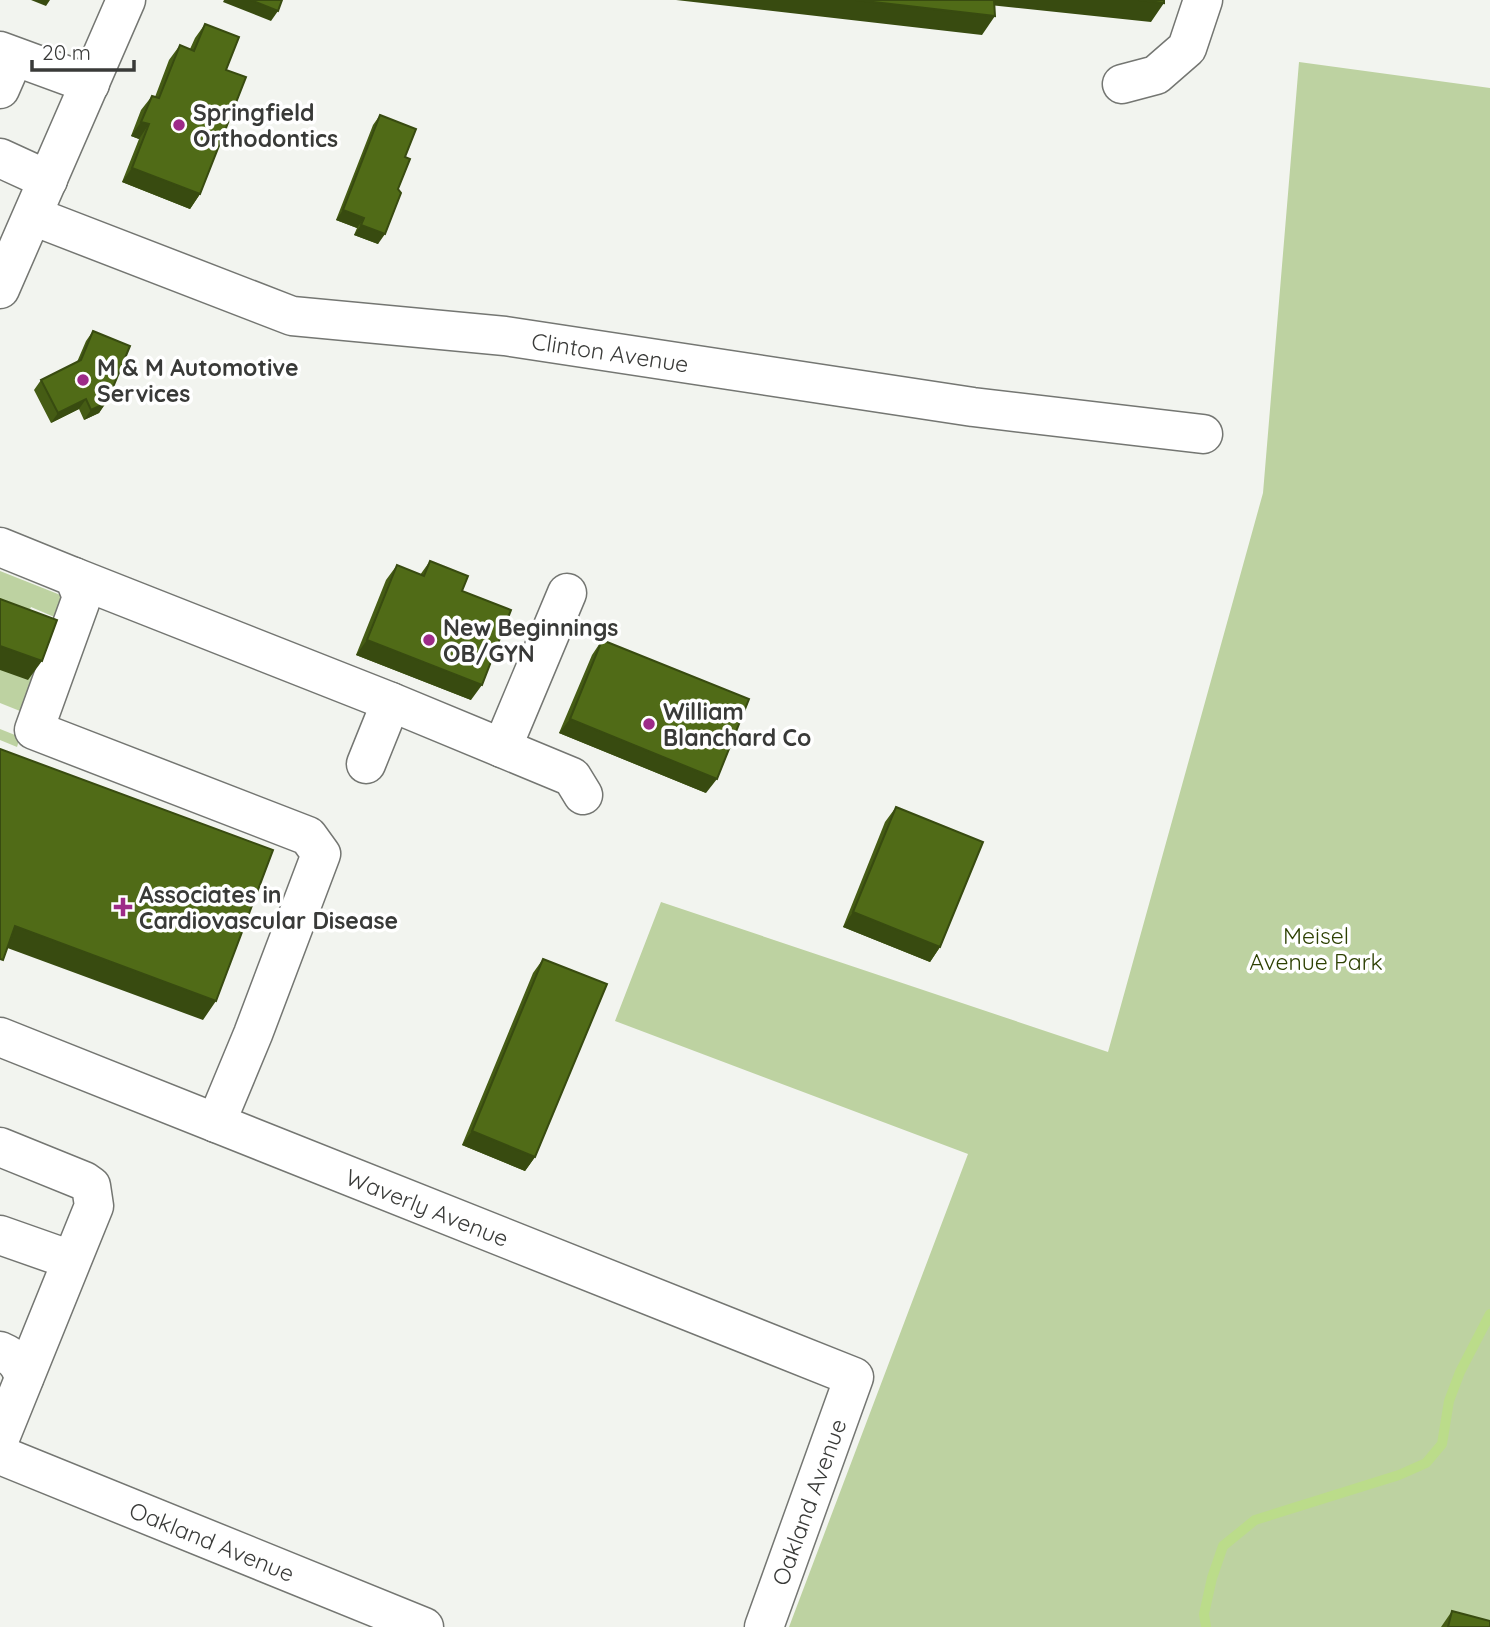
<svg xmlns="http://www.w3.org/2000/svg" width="1490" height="1627" font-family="Quicksand,sans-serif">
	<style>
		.green { fill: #bdd2a1 }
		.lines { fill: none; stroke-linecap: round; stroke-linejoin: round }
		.stream { stroke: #bbdc8a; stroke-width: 10 }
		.minor-casing { stroke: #747672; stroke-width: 41 }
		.minor { stroke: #fff; stroke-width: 38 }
		.wall { fill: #455c14 }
		.shaded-wall { fill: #384b10 }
		.building { fill: #506b17; stroke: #384b10; stroke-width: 2 }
		.poi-dot { fill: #9d2b88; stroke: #fff; stroke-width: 2.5 }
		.labels { text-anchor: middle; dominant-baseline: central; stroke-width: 7; stroke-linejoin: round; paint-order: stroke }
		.poi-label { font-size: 23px; font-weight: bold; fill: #393a38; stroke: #fff; text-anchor: start }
		.street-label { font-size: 23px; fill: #393a38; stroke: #fff }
		.park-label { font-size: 23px; fill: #2e4103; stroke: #fff }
	</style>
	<rect width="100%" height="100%" fill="#f2f4ef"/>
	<path class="green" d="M1299,62l191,26v1539h-701l179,-473 -353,-133 46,-119 447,150 155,-559z
		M0,571l63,25 -4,23 -28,-12 -10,23 30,15 -26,68 -25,-10z
		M0,729l20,8 -3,10 -17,-7z"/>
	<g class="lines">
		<path class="stream" d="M1206,1627l-2,-13 8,-36 11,-32 32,-26 144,-45 27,-12 16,-19 7,-43 11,-29 30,-58"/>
		<defs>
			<g id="minor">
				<path d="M0,51l90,33"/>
				<path d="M1122,84l34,-9 31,-27 16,-48"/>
				<path d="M0,89l14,-32"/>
				<path d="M0,158l48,22"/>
				<path id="s1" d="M33,216l259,100 213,20 468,71 230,27"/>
				<path d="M0,289l126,-289"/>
				<path d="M0,547l74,30 8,20 -48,133 274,106 13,18 -68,180 -37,89"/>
				<path d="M74,577l317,125 181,75 11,18"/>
				<path d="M502,748l65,-155"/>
				<path d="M366,764l25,-62"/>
				<path id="s2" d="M0,1037l854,340 -90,250"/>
				<path d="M0,1147l84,34 7,5 3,20 -94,232"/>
				<path d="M0,1235l71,25"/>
				<path d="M0,1351c14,6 20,12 24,27"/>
				<path id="s3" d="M0,1455l424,172"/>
			</g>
		</defs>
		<use href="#minor" class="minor-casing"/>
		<use href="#minor" class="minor"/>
	</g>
	<path class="wall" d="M205,24l21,46 -26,124 -10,15 -68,-27 17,-43 -8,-3 10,-26 11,-14 3,1 14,-37 11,-15 10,4 5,-11z
		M380,115l25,42 -7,32 -20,55 -24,-9 3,-7 -21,-8 37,-95z
		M93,331l16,66 -10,16 -15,7 -5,-11 -28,14 -17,-33 7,-10 36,-18 9,-21z
		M430,561l32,30 9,109 -115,-45 30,-75 11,-15 23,10z
		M602,640l104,153 -147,-60 33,-78z
		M896,807l44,140 -10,15 -87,-35 42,-105z
		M543,959l-8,198 -10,14 -63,-26 71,-172z
		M1452,1611l38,16h-49z"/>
	<path class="shaded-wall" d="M31,0h19l-4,6z
		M224,0h27l27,11 -7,10 -48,-19z
		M676,0h180l139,16 -13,19z
		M983,0h156l25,3 -13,19 -171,-18z
		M141,122l8,2 -10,15 -8,-3z
		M132,168l68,26 -10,15 -68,-27z
		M343,210l21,8 -7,10 -21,-8z
		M361,225l24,9 -7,10 -24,-9z
		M86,399l-7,10 -28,14 7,-10z
		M106,403l-7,10 -15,7 7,-10z
		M367,640l115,45 -11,15 -115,-45z
		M0,646l42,15 -14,19 -28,-10z
		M570,719l147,60 -11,14 -147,-60z
		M853,912l87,35 -10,15 -87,-35z
		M15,926l201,75 -13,19 -201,-74z
		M472,1131l63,26 -10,14 -63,-26z"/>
	<path class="building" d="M251,0h31l-4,11z
		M856,0h138l1,16z
		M1139,0h25v3z
		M205,24l34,13 -13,33 20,7 -46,117 -68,-26 17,-44 -8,-2 11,-26 7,2 21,-53 14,6z
		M380,115l36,14 -11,28 5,2 -12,30 3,4 -16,41 -24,-9 3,-7 -21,-8z
		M93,331l37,15 -21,51 -9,-4 6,10 -15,7 -5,-11 -28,14 -17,-33 40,-20z
		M430,561l38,15 -6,15 49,19 -29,75 -115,-45 30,-75 27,11z
		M0,599l57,21 -15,41 -42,-15z
		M602,640l147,59 -32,80 -147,-60z
		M0,749l273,101 -57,151 -201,-75 -12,34 -3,-1z
		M896,807l87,35 -43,105 -87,-35z
		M543,959l64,25 -72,173 -63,-26z
		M1452,1611l38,10v6h-42z"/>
	<g class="poi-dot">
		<circle cx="179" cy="125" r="7"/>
		<circle cx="83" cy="380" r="7"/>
		<circle cx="429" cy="640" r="7"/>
		<circle cx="649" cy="724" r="7"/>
		<path d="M119.5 896.5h7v7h7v7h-7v7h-7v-7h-7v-7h7z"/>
	</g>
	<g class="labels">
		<g class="poi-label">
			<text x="193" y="112">Springfield<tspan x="193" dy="26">Orthodontics</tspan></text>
			<text x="97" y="367">M &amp; M Automotive<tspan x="97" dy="26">Services</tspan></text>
			<text x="443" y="627">New Beginnings<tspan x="443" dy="26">OB/GYN</tspan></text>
			<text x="663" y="711">William<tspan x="663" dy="26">Blanchard Co</tspan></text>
			<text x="139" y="894">Associates in<tspan x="139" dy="26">Cardiovascular Disease</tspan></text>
		</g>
		<g class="street-label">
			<text stroke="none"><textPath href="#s1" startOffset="598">Clinton Avenue</textPath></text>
			<text stroke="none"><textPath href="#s2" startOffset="460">Waverly Avenue</textPath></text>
			<text transform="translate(809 1502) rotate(-70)">Oakland Avenue</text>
			<text stroke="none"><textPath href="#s3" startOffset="229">Oakland Avenue</textPath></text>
		</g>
		<g class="park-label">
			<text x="1316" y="935">Meisel<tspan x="1316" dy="26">Avenue Park</tspan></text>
		</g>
	</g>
	<path d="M32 60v10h102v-10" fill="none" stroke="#393a38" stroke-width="3.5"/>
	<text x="42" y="60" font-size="21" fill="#393a38" stroke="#ffffff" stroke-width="5" paint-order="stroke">20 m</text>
</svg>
